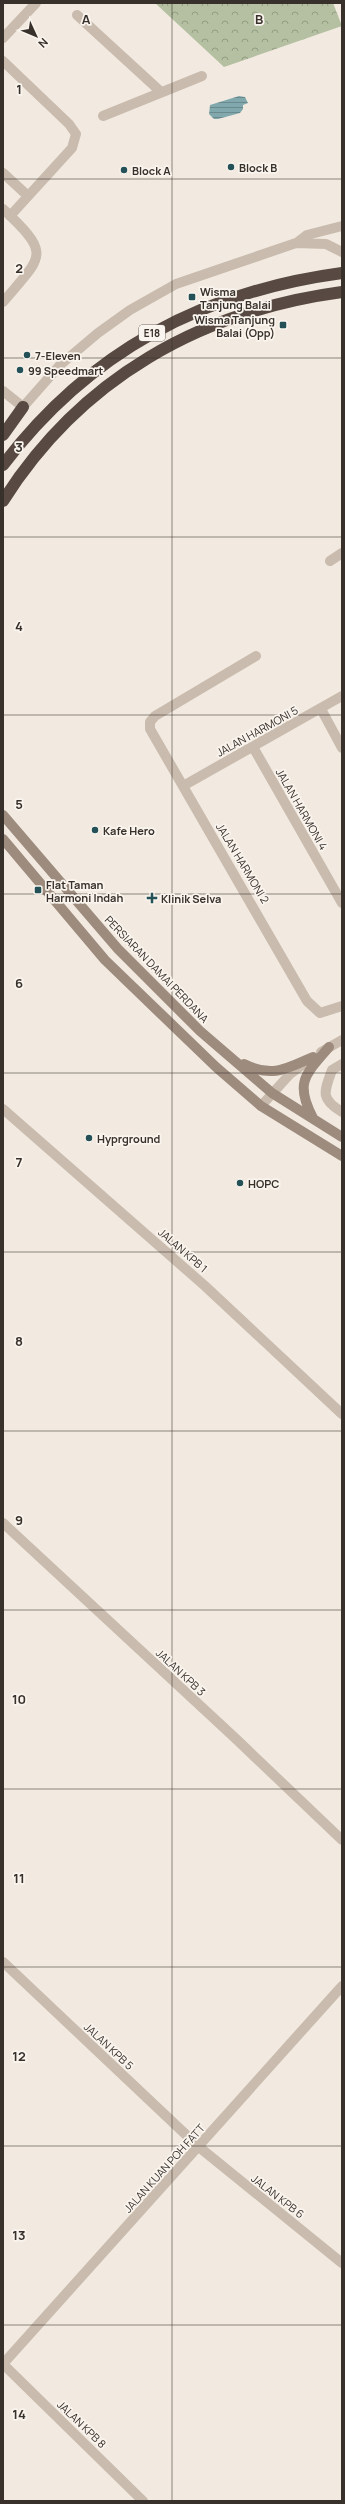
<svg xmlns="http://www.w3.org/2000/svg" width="345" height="2504" font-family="Manrope,sans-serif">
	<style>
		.forest { fill: url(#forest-crowns) }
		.water { fill: url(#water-rules) }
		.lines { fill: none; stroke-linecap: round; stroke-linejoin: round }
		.minor { stroke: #c9bbad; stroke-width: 10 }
		.tertiary { stroke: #c9bbad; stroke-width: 10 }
		.secondary { stroke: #9d8b7e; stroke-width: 10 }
		.motorway { stroke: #584a43; stroke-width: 12 }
		.grid { fill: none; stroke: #38302b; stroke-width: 1; stroke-opacity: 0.55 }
		.poi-dot { fill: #235157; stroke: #f9f4ed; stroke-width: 1.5 }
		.labels { text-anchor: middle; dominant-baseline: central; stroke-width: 3.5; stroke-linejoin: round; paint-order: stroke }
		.shield { fill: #f9f4ed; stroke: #726b65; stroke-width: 1 }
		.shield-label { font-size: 10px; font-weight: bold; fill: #38302b }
		.poi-label { font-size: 11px; font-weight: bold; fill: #38302b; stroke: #f9f4ed; text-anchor: start }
		.street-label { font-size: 11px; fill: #38302b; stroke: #f9f4ed }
		.grid-label { font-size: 13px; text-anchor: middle; font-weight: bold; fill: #38302b; stroke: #f9f4ed; stroke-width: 3.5; stroke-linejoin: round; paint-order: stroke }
	</style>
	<defs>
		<pattern id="forest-crowns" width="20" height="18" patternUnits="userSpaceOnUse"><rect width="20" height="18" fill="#b4c0a1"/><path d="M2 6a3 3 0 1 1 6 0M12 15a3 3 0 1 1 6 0" fill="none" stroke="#939c83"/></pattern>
		<pattern id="water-rules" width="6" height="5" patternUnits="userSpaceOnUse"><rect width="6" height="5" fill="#81a9ad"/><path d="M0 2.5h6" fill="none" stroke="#6b8a8d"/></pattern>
	</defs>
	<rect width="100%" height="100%" fill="#f2eae0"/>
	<path class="forest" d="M155,3h178l9,23 -118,41z"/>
	<path class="water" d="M239,96l6,1 3,6 -5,2v4l-3,4 -22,6h-4l-5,-5 1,-9z"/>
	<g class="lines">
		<path class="minor" d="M77,15l84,77
			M3,38l33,-35
			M3,61l66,63 7,10 -4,14 -62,68
			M103,116l99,-40
			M3,173l25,23
			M3,209c49,46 40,46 0,93
			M298,242l9,-7 35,-9
			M3,391l20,16 37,-42 38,-32 32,-23 46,-26 120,-41 30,1 16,8
			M330,561l12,-8
			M256,656l-101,60 -5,6v7l157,272 13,12 22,-7
			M321,709l21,39
			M253,747l89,156
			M183,786l159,-90
			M342,1064l-10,6c-8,22 -12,29 10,42
			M3,1109l202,177 137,128
			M3,1523l231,214 108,103
			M3,1962l196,185 143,116
			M3,2364l339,-378
			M3,2364l140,137"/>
		<path class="tertiary" d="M321,1052l21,-12
			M261,1106l29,-32 15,-11"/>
		<path class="secondary" d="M3,815l115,134 82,82 72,62 70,44
			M3,839l102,121 111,107 45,39 81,50
			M244,1064c28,14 42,5 69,-7
			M313,1118c-19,-36 -7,-44 16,-71"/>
		<path class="motorway" d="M3,435l20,-28
			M3,465c86,-113 198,-173 339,-192
			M3,501c77,-122 197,-190 339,-209"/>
	</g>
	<path class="grid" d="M172,3v2498M3,179h339M3,358h339M3,537h339M3,715h339M3,894h339M3,1073h339M3,1252h339M3,1431h339M3,1610h339M3,1789h339M3,1967h339M3,2146h339M3,2325h339"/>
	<g class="poi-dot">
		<circle cx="231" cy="167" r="4"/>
		<circle cx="124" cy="170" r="4"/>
		<rect x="188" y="293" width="8" height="8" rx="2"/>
		<rect x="279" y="321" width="8" height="8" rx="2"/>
		<circle cx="27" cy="355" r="4"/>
		<circle cx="20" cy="370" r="4"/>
		<circle cx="95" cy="830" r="4"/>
		<rect x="34" y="886" width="8" height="8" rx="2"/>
		<path d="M150 892h4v4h4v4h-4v4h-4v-4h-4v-4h4z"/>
		<circle cx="89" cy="1138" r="4"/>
		<circle cx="240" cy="1183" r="4"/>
	</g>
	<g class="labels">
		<rect class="shield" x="139" y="325" width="26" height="16" rx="3"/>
		<g class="shield-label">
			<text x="152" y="333">E18</text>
		</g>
		<g class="poi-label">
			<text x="239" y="167">Block B</text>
			<text x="132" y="170">Block A</text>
			<text x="200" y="291">Wisma<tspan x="200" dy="13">Tanjung Balai</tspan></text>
			<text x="275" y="319" text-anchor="end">Wisma Tanjung<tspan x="275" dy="13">Balai (Opp)</tspan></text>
			<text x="35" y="355">7-Eleven</text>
			<text x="28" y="370">99 Speedmart</text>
			<text x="103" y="830">Kafe Hero</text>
			<text x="46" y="884">Flat Taman<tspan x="46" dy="13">Harmoni Indah</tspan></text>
			<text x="161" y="898">Klinik Selva</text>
			<text x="97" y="1138">Hyprground</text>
			<text x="248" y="1183">HOPC</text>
		</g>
		<g class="street-label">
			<text transform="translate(257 731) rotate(-29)">JALAN HARMONI 5</text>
			<text transform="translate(302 809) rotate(60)">JALAN HARMONI 4</text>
			<text transform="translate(243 863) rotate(59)">JALAN HARMONI 2</text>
			<text transform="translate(157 969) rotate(46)">PERSIARAN DAMAI PERDANA</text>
			<text transform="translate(183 1250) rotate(41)">JALAN KPB 1</text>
			<text transform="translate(181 1672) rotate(43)">JALAN KPB 3</text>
			<text transform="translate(109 2046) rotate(43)">JALAN KPB 5</text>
			<text transform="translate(164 2168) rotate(-48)">JALAN KUAN POH FATT</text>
			<text transform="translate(278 2196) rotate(38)">JALAN KPB 6</text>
			<text transform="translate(82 2424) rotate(44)">JALAN KPB 8</text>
		</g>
	</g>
	<g class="grid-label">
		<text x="86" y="24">A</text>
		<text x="259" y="24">B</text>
		<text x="19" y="94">1</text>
		<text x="19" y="273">2</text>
		<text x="19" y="452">3</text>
		<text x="19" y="631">4</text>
		<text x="19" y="809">5</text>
		<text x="19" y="988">6</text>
		<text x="19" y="1167">7</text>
		<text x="19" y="1346">8</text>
		<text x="19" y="1525">9</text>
		<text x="19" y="1704">10</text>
		<text x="19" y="1883">11</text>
		<text x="19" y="2061">12</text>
		<text x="19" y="2240">13</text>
		<text x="19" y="2419">14</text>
	</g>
	<rect width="345" height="2504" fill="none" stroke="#38302b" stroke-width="8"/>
	<g transform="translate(36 36) rotate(134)" stroke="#f9f4ed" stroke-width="3" paint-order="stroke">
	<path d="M0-3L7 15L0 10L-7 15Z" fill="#38302b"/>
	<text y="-6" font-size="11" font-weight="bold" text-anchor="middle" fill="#38302b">N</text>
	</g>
</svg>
